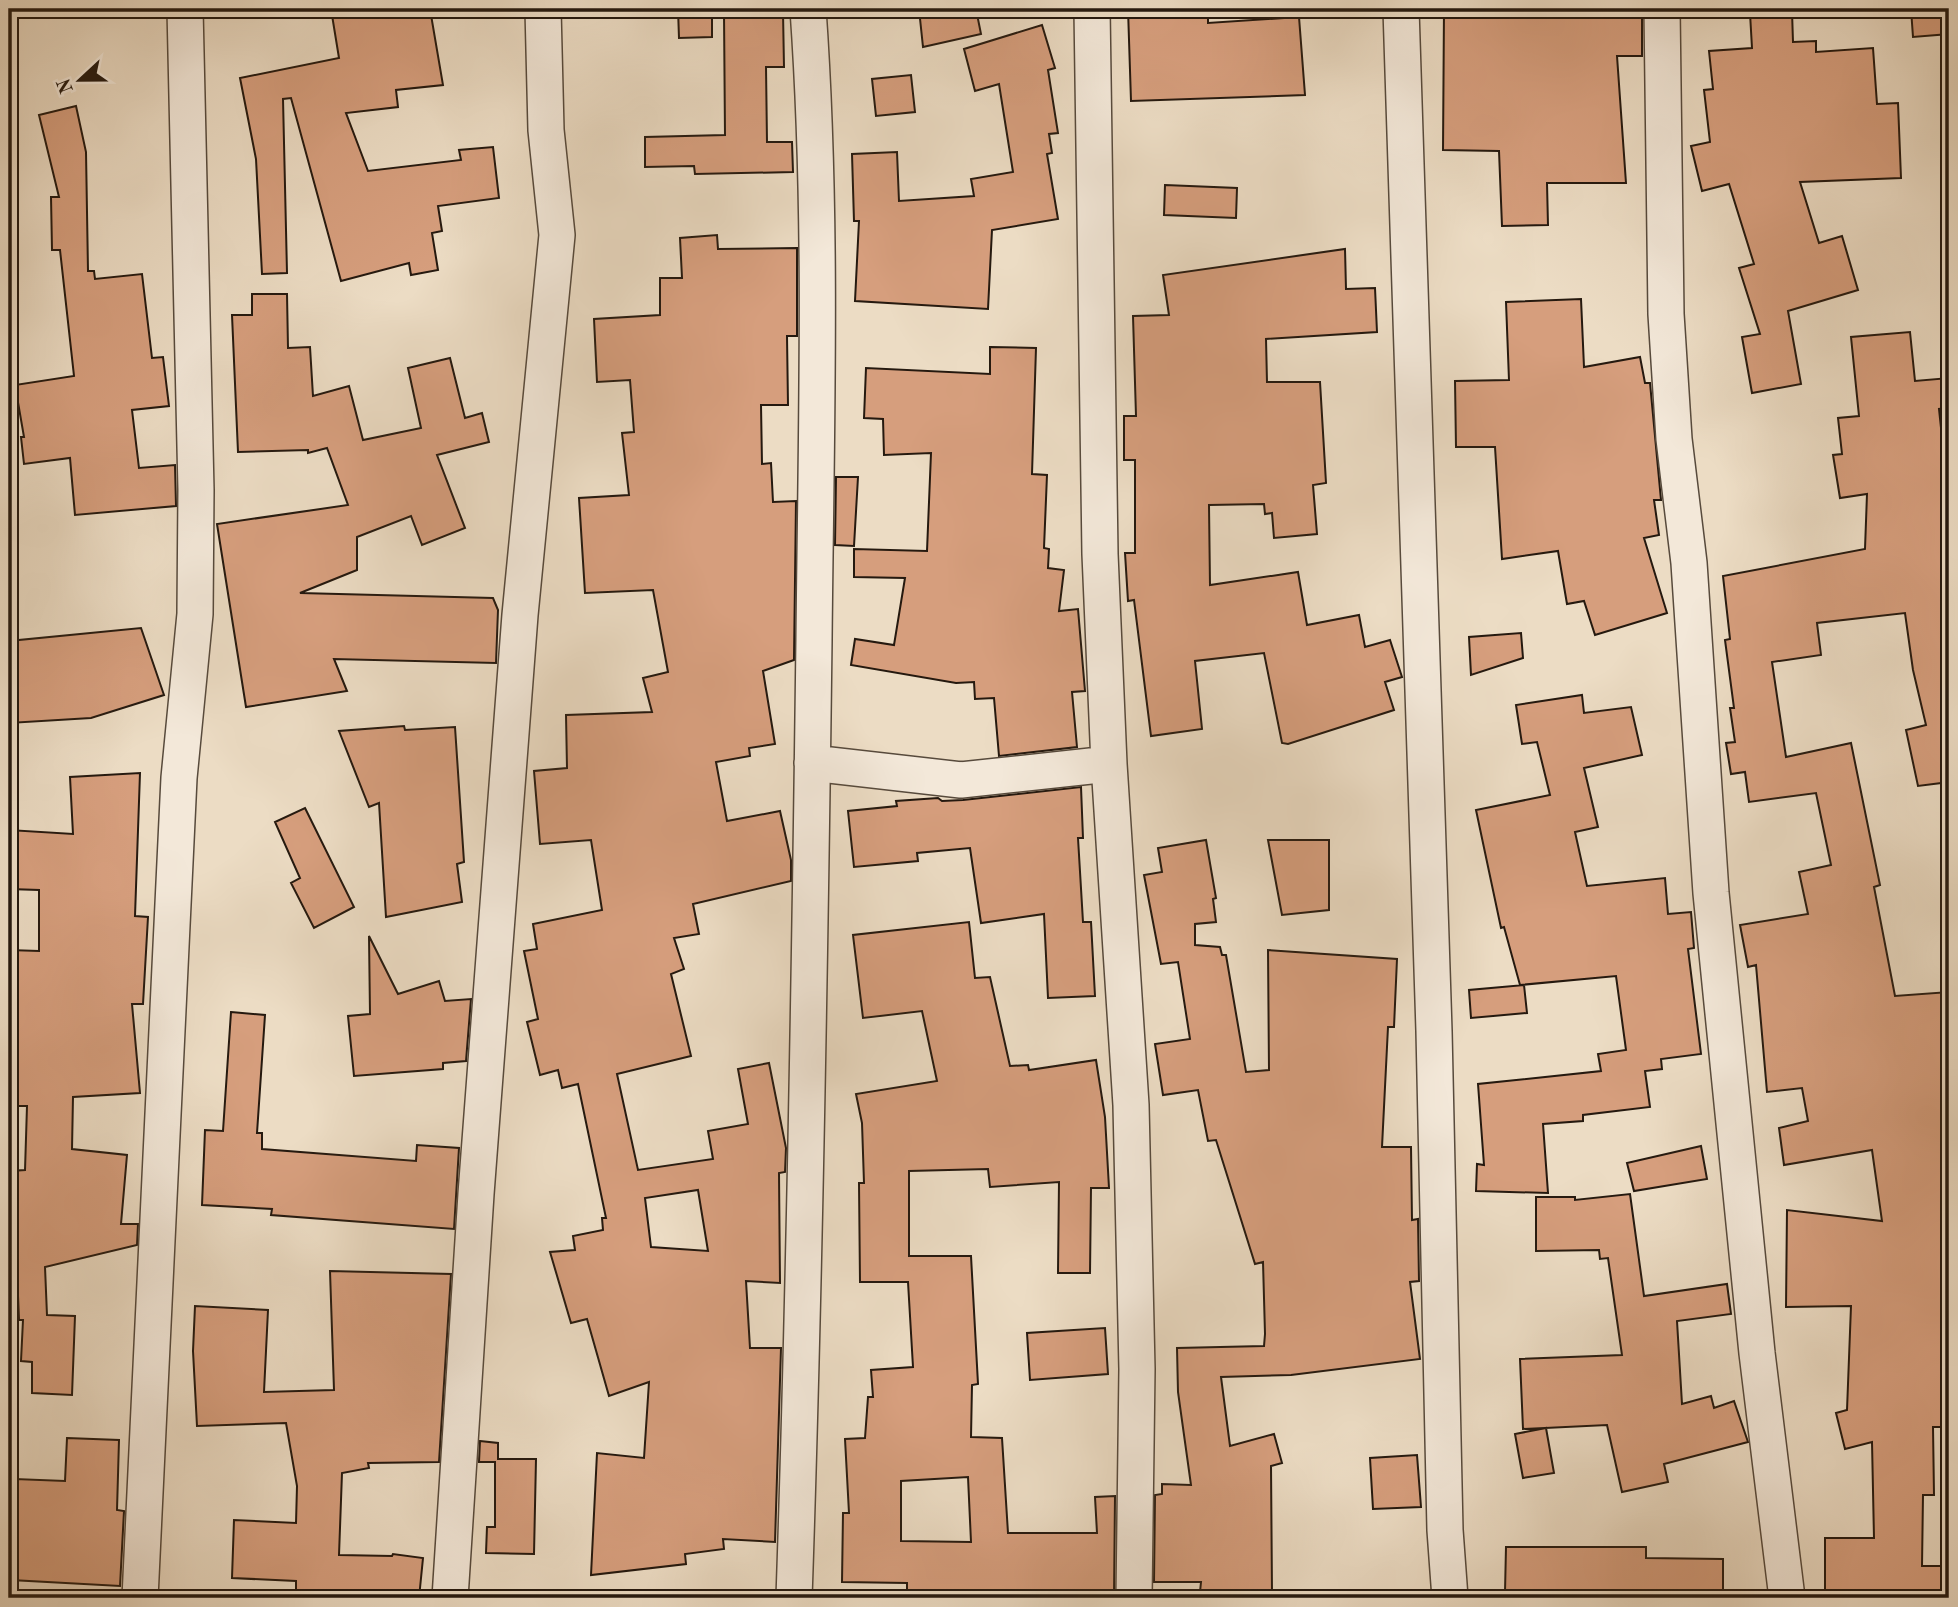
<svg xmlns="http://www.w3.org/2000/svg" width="1958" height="1607" font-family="'Old Standard TT',serif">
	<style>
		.building { fill: #d69e7d; stroke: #25190f; stroke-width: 2; fill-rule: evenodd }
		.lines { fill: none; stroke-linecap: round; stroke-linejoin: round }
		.street-casing { stroke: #574a3c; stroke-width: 38 }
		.street { stroke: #f3e8d9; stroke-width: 35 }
	</style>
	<rect width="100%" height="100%" fill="#ecdcc4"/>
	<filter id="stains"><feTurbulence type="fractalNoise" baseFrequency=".00286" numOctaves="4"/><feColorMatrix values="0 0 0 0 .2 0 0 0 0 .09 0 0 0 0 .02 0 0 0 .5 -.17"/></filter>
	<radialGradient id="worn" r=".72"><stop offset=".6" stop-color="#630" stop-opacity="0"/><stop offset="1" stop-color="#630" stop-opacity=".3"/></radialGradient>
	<path class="building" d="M331,9h99l13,76 -47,5 2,17 -52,6 22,58 93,-11 -2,-10 34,-3 6,51 -61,8 4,25 -10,2 6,37 -27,5 -2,-12 -68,18 -50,-183 -8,1 4,174 -25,1 -6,-115 -16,-81 99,-20z
		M678,9h34v28l-33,1z
		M919,9h57l5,25 -58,13z
		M1128,9h80v14l91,-6 6,78 -174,6z
		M1444,9h171v3h27v44h-25l9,127h-79l1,42 -46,1 -3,-75 -56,-1z
		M1911,9h38v25l-36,3z
		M1792,11l1,31 23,-1v11l57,-4 4,56 21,-1 3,75 -101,4 19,61 23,-7 16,54 -70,21 13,73 -49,9 -10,-56 18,-3 -21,-66 15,-4 -25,-80 -27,7 -11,-45 19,-4 -6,-52 9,-1 -4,-38 43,-3 -2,-35z
		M783,12l1,55h-18l1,75h25l1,30 -98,2 -1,-8 -49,1v-30l80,-2 -1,-122z
		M1042,25l13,43 -7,2 10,63 -9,1 3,19 -5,1 11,65 -66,11 -4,79 -133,-8 4,-80h-5l-2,-67 45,-2 2,49 75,-5 -3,-17 42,-7 -14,-88 -24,7 -11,-42z
		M911,75l4,37 -39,4 -4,-37z
		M76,106l10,46 2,119h6l1,8 47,-5 10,84 11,-1 6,49 -37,4 7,58 36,-3 1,41 -101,9 -5,-57 -46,6 -3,-27h3l-9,-52 59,-9 -14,-126h-8l-1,-53h8l-20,-82z
		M1165,185l72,3 -1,30 -72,-3z
		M717,235l1,14 79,-1v88h-10l1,69h-27l1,59 9,-1 2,39 23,-1 -2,159 -31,11 12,73 -26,4 1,8 -34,6 11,59 53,-10 11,49v21l-98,23 6,30 -25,4 10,31 -13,5 20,82 -74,18 21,96 75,-11 -5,-28 40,-7 -10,-55 31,-6 17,85 -1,24 -6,1 1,110 -34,-2 4,67h31l-6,194 -52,-3 1,10 -39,5 1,10 -95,11 6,-122 47,5 5,-76 -40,14 -22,-77 -16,4 -21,-71 25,-2 -2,-14 30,-6 -1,-12h4l-28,-134 -16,4 -4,-18 -18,5 -13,-53 11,-3 -14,-68 13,-2 -4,-25 69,-14 -11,-70 -51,4 -6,-73 33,-3 -1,-53 86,-3 -9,-34 25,-6 -15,-82 -68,3 -6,-95 50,-3 -7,-62 12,-1 -4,-52 -33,2 -3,-63 66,-4v-37h22l-2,-40zM698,1190l10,61 -57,-4 -6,-49z
		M1345,249l1,40 29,-1 2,44 -111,7 1,43h53l6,101 -13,2 4,49 -43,4 -2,-25 -7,1 -1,-10 -55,1 1,80 88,-13 9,53 52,-10 6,32 25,-7 12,37 -17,5 9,28 -106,34 -6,-1 -18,-90 -69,8 7,68 -51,7 -17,-136 -6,1 -3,-48h10v-93h-11v-44h12l-3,-100 36,-1 -6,-40z
		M252,294h35l1,54 22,-1 3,49 36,-10 14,54 58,-12 -13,-60 42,-10 15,60 17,-5 7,29 -52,13 28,73 -43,17 -11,-29 -54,21v33l-57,23 193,5 5,12 -2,53 -162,-4 13,32 -101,16 -29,-183 131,-19 -21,-57 -19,5v-3l-70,2 -6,-137h20z
		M1581,299l3,68 56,-10 5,26h5l11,117h-7l5,35 -15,3 23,75 -72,22 -11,-34 -17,3 -9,-53 -56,8 -7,-112h-39l-1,-66 54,-1 -3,-78z
		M1910,332l5,49 34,-3v30l-10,1 10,95v278l-31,4 -12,-56 20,-5 -13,-55 -8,-57 -88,10 4,32 -49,7 14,95 65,-14 29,142 -6,2 21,109 54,-4v435h-16l1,68h-11l-1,71h27v32h-124v-60h49l-2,-96 -27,7 -9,-36 11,-3 4,-104 -65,1 1,-97 95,11 -10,-71 -88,15 -5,-37 29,-7 -6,-33 -35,4 -11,-127 -8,2 -8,-42 68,-11 -9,-42 32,-7 -15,-72 -67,9 -4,-30 -14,2 -5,-31 9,-1 -5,-34h4l-9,-68 5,-1 -7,-63 142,-27 2,-55 -27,4 -7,-43 9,-1 -4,-36 21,-2 -8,-79z
		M990,347l46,1 -4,126 15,1 -3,73 5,1 -1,19 16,2 -5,41 19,-2 7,82 -13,1 5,55 -78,9 -5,-58 -19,1 -1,-17 -18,1 -105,-18 4,-26 39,6 11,-67 -51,-1v-28l73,2 4,-98 -47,2 -1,-36 -19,-1 2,-50 124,6z
		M836,477h22l-4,69 -19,-1z
		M141,628l23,67 -73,23 -82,5v-82z
		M1521,633l2,25 -52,17 -2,-38z
		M1582,695l2,18 47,-6 11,48 -58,13 14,59 -23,5 12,54 78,-8 3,36 23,-2 3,36 -6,1 13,105 -40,5 1,10 -17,2 5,36 -67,8v6l-40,3 5,69 -72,-2 1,-27 7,1 -6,-81 123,-13 -3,-17 28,-4 -10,-74 -96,9 -16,-58 -3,1 -25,-118 74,-15 -13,-53 -15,2 -6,-39z
		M404,726l1,4 50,-3 9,135 -7,2 5,38 -76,15 -7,-114 -10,4 -30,-76z
		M140,773l-5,143 13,1 -5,87h-11l8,89 -67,4 -1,52 55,6 -6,69h17l-1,21 -92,22 2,48 28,1 -3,79 -40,-2v-31l-11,-1 2,-41h-4l-4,-96h-3l-2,-53 15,-1 2,-64h-18v-156l30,1v-61l-30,-1v-59l64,4 -3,-57z
		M1081,787l2,51h-5l5,84h8l4,74 -47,2 -4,-84 -63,9 -11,-75 -53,5 1,8 -64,6 -6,-56 49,-5 -1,-5 42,-3 4,3 21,-1z
		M305,808l49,99 -40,21 -23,-45 9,-5 -25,-56z
		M1206,840l10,58 -3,1 3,23 -21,2v21l25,2 2,8h4l20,117 23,-2 -1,-120 129,9 -3,68h-6l-6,120h29l1,73 6,-1 1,62 -9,1 10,77 -129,16 -70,2 9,69 44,-12 8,29 -11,3 1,127 -72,-1 1,-10h-47l1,-87 7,-1v-10l29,1 -13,-93 -1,-44 87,-2 1,-12 -2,-72 -8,2 -39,-124 -8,1 -10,-51 -35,5 -8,-51 35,-5 -12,-77 -17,2 -17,-89 18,-3 -4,-24z
		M1268,840h61v70l-47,5z
		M969,922l6,56 15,-1 20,89 18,-1 1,5 67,-10 9,57 4,71h-18l-1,85h-32l1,-91 -69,5 -2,-18 -79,2v85h62l7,128 -6,1 -1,52 31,1 6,95h89l-2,-36 20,-1 -1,100 -207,2v-15l-65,-1 1,-69h6l-4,-74 20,-1 3,-41h5l-2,-27 42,-3 -5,-85h-48l-1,-99h5l-2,-60 -6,-29 81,-13 -15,-70 -59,7 -10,-83zM968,1477l3,65 -70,-1v-60z
		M369,936l29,58 41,-13 6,20 26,-2 -5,62 -23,2v6l-89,7 -6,-60 22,-2z
		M1524,985l3,28 -56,5 -2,-28z
		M231,1012l34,3 -8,118h5v16l154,12 1,-16 42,3 -5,81 -183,-14 1,-6 -70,-4 3,-75 18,1z
		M1701,1146l6,33 -73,12 -7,-28z
		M1630,1194l14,102 83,-12 4,30 -54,7 5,83 29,-8 3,12 20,-7 14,41 -84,22 4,18 -46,10 -15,-67 -84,4 -3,-70 102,-4 -14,-97 -8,1 -1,-9 -63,1v-54h39v3z
		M330,1271l121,3 -12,188 -71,1 1,5 -27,5 -3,82 53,1 1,-2 30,4 -4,40 -123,-6v-11l-64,-3 2,-58 62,3 1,-37 -11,-63 -89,3 -4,-75 2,-45 73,4 -4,82 70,-2z
		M1105,1328l3,46 -78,6 -3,-47z
		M1546,1428l8,45 -31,5 -8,-44z
		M67,1438l52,2 -2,70 7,1 -4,75 -109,-6 4,-101 50,2z
		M480,1441l18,2v16h38l-2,95 -48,-1 1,-26h8v-65h-16z
		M1417,1455l4,52 -48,2 -3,-51z
		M1506,1547h140v11l77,1v39h-153v-5l-65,-1z"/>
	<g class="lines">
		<defs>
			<path id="street" d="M1092,9l8,545 9,210 22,341 6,264 -3,229
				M1401,9l33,1022 11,499 5,68
				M1662,9l4,305 8,125 15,124 22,330 46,460 30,245
				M812,763l149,17 148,-16
				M140,1598l39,-820 16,-164 1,-124 -11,-481
				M450,1598l26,-404 44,-579 37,-380 -11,-105 -3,-121
				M794,1598c11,-319 16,-639 20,-958 2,-210 9,-421 -6,-631"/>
		</defs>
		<use href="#street" class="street-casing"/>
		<use href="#street" class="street"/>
	</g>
	<rect width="1958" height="1607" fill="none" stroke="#ecdcc4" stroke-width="35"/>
	<rect x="10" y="10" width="1937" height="1586" fill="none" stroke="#25190f" stroke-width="3.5"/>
	<rect x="18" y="18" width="1923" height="1572" fill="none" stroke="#25190f" stroke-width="2"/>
	<g transform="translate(80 80) rotate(248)" stroke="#f3e8d9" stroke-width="5" paint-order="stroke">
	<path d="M0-5L12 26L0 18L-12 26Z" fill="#25190f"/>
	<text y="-10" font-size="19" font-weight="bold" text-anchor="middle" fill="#25190f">N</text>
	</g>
	<rect width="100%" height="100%" filter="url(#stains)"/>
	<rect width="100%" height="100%" fill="url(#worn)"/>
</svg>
